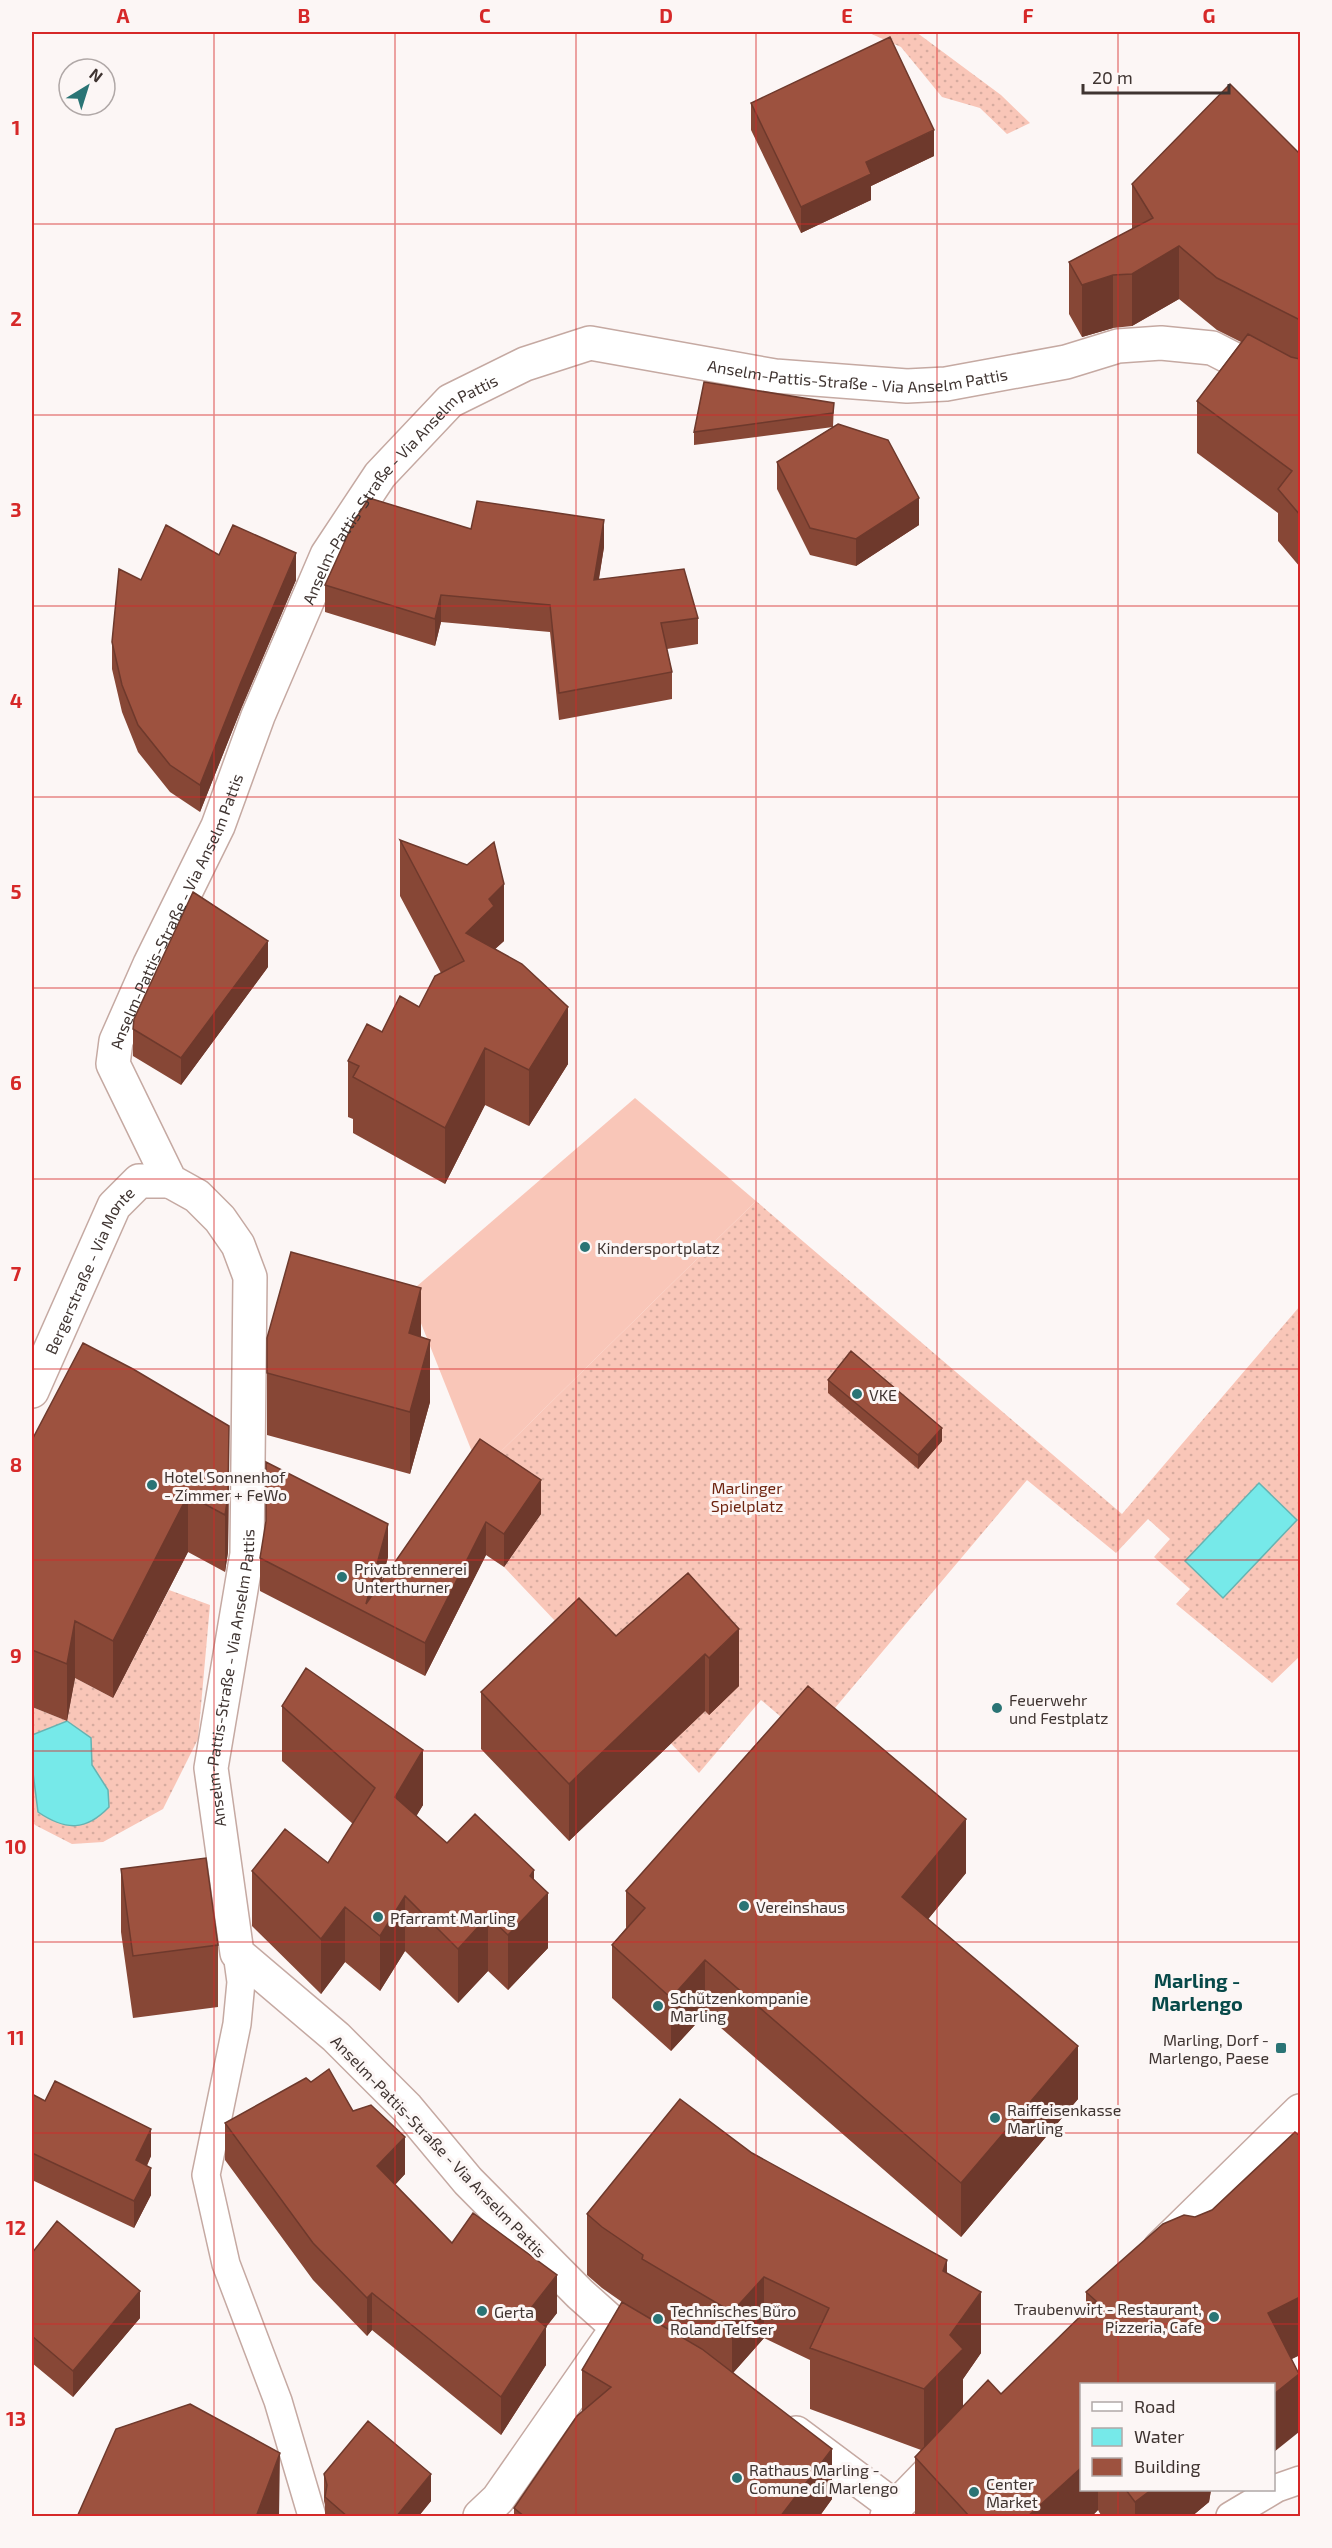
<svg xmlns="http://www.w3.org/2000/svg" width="1332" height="2548" font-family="'Exo 2',sans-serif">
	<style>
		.grass { fill: url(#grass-dots) }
		.pitch { fill: #f9c6b8 }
		.water { fill: #76e9e9; stroke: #66b3b2; stroke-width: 1.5 }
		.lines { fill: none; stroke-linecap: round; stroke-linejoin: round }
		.service-casing { stroke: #c5a9a2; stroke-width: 30 }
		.minor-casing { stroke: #c5a9a2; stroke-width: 36 }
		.tertiary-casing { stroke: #c5a9a2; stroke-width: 36 }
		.service { stroke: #fff; stroke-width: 27 }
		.minor { stroke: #fff; stroke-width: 33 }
		.tertiary { stroke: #fff; stroke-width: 33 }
		.wall { fill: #874736 }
		.shaded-wall { fill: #6e392c }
		.building { fill: #9d523f; stroke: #6e392c; stroke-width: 1.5 }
		.grid { fill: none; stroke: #d62828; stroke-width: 1.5; stroke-opacity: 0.55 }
		.poi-dot { fill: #2a7475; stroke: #fcf6f5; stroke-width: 2 }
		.labels { text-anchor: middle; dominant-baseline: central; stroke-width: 6; stroke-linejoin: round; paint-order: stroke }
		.street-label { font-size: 16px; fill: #3f3431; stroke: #fcf6f5 }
		.poi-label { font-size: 16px; fill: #3f3431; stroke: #fcf6f5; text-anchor: start }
		.park-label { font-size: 16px; fill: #6e2511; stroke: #fcf6f5 }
		.quarter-label { font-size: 20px; font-weight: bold; fill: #074949; stroke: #fcf6f5 }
		.neatline { fill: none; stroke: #d62828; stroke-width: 2 }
		.grid-label { font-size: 20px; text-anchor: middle; font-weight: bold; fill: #d62828 }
	</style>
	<defs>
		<pattern id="grass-dots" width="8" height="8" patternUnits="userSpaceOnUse" patternTransform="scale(1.5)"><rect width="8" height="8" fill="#f9c6b8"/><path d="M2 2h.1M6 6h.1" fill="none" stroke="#d6ab9f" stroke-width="1.8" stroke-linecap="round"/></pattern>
	</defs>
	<rect width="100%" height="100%" fill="#fcf6f5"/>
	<path class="grass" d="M867,32h49l85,63 29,28 -23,11 -27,-26 -38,-11 -41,-50z
		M756,1201l366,313 178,-208v350l-28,27 -96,-79 14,-15 -36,-32 16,-18 -22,-20 -32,34 -89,-73 -219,260 -47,-40 -62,73 -195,-206 37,-53 -61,-42z
		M169,1590l41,15 -12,134 -35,70 -60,33 -31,2 -37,-19 -3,-4v-114l35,14 8,-43 38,20z"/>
	<path class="pitch" d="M635,1098l121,103 -276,271 -71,-179z"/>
	<path class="water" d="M1259,1483l38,37 -74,78 -38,-37z
		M67,1721l24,17 1,27 16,25 1,17c-23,24 -43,24 -71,5l-6,-47v-30z"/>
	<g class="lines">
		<defs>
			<path id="service" d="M237,1953l4,29 -4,42 -31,151 20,89 52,137 34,115
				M1230,2516l47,-28 23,-8"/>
			<g id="minor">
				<path id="s1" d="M32,1391l82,-185 25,-25h31"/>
				<path id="s2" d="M648,2345l-31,-18 -37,-33 -112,-113 -61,-73 -71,-71 -99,-84 -26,-185 36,-214 3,-277 -12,-32 -18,-26 -23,-23 -27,-15 -57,-117 3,-23 34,-77 68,-138 40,-110 69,-161 53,-80 70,-74 75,-37 65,-21 185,33 132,10 39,-2 120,-22 52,-16 43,-3 51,5 88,45"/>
				<path d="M796,2433l99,74"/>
				<path d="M480,2516l18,-17 110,-158"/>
			</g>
			<path id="tertiary" d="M1160,2248l140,-137
				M887,2516l59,-61"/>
		</defs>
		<use href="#service" class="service-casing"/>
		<use href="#minor" class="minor-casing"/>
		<use href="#tertiary" class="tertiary-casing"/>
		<use href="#service" class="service"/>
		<use href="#minor" class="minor"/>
		<use href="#tertiary" class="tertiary"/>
	</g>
	<path class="wall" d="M751,103l183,53 -63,30v14l-70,33 -50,-103z
		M1300,154v413l-22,-26v-28l-81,-60v-52l44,-59 -24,-12 -38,-31 -47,27 -19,2 -31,9 -13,-23v-52l63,-33v-45z
		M834,403l-1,24 86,98 -63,41 -46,-11 -33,-66v-27l56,-35 -139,18v-13z
		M471,529l133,18 -5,32 99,39v26l-31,5 5,23v27l-113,21 -9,-88 -109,-10 -6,24 -110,-34v-27z
		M219,555l77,25 -55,129 -41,103 -30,-20 -32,-40 -16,-40 -10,-43v-27l29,-62z
		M400,840l104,101 -9,8 73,115 -39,62 -44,-21 -40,79 -92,-51v-14l-5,-2v-56l34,-29 37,-25 22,-34 -41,-77z
		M268,967l-87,118 -48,-29v-27z
		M421,1337l9,65 -20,72 -143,-39v-97z
		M828,1380l114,61 -24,28 -90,-76z
		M480,1439l61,75 -37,53 -18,-12 -61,121 -165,-85v-33l128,-1 -7,26z
		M32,1440l197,43 -1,69 -3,20 -37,-20 -75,146 -38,-20 -8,43 -35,-14z
		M688,1573l51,113 -30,29 -4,-4 -136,130 -88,-92v-57l135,-56z
		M282,1706l141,99 -7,11 31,27 87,37 14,68 -40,42 -20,-19 -30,32 -53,-52 -25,40 -35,-29 -24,32 -69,-68v-55l76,-8 25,-39 -71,-63z
		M121,1869l97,76v62l-85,11 -12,-86z
		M966,1873l-38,46 150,180 -117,138 -256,-223 -34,37 -59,-53v-53l14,-17v-37z
		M32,2094l119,62 -4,10 4,29 -17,33 -102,-48z
		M353,2111l52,63 -10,11 57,58 105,70 -11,14v38l-45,70 -129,-105 -5,6 -54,-56 -88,-120v-37z
		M1300,2136v219l-9,4 8,73 -25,-47h-192v105h129l-2,12 -18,15h-89l-4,-7 -7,7h-175l-1,-3v-57l6,-7 -111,-41v-49l-46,-22 -31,35 99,126 -13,18h-305v-9l68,-96v-42l40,-68 -20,-14 -15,-13v-61l165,-61 195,120 34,80 -18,26v27l38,-12 85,-83v-19l109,-75 17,-7z
		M32,2253l108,65 -67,79 -41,-34z
		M324,2474l107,27 -13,16h-93v-12l-1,-4z"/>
	<path class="shaded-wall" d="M934,130v26l-63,30v14l-70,33v-26l65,-45z
		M1179,246v53l-47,27v-52z
		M1113,275v53l-31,9v-52z
		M919,498v27l-63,41v-27z
		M604,520v27l-10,60v-27z
		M296,553v27l-55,129 -41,103v-27l41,-103z
		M441,595v27l-6,24v-27z
		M504,884v57l-10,9 -28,-17 23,-34z
		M268,941v26l-87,118v-27z
		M568,1007v57l-39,62v-56z
		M485,1048v57l-40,79v-56z
		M421,1288v62l-12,-17z
		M430,1340v62l-20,72v-62z
		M229,1426l-1,126 -3,20v-57z
		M942,1428v13l-24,28v-14z
		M541,1480v34l-37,53v-33z
		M188,1495v57l-75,146v-57z
		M486,1522v33l-61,121v-33z
		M388,1524v33l-16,59 -6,-12z
		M75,1621v57l-8,43v-57z
		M739,1629v57l-30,29v-57z
		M705,1654v57l-136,130v-57z
		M423,1750v55l-28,47v-55z
		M966,1819v54l-64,78v-54z
		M534,1870v37l14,-14v55l-40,42v-55l22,-59z
		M405,1896v55l-25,40v-55z
		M345,1907v55l-24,32v-55z
		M488,1916v55l-30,32v-54z
		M705,1960v54l-34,37v-53z
		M1078,2046v53l-117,138v-54z
		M151,2129v27l-15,31v-27z
		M405,2137v37l-28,30v-38z
		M151,2168v27l-17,33v-27z
		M947,2260v61l-4,-50z
		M557,2275v38l-29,37v-38z
		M764,2277v61l-32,36v-62z
		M140,2291v27l-67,79v-26z
		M981,2292v61l-18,26v31l-39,41v-62l26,-54z
		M372,2293v37l-5,6v-38z
		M1300,2297v58l-32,16v-58z
		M546,2327v38l-45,70v-38z
		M1299,2374v58l-25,20v-58z
		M832,2449v50l-13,18h-39z
		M280,2453l-1,64h-23z
		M1082,2467v23h16v20l-7,7h-64z
		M431,2474v27l-13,16h-22z
		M1151,2490h60l-2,12 -18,15h-56v-15z"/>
	<path class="building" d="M890,37l44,93 -68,32 5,12 -70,33 -50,-104z
		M1230,84l70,70v166l-83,-42 -38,-32 -47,28 -19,1 -31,10 -13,-23 84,-44 -21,-34z
		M1248,334l43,23 9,2v156l-22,-26 14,-18 -95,-70z
		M704,382l130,21 -1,10 -139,19z
		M838,424l50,16 31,58 -63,41 -46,-11 -33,-66z
		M369,498l102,31 6,-28 127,19 -10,60 90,-11 14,49 -37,5 11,49 -113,21 -9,-88 -109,-10 -6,24 -110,-34 29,-64z
		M166,525l53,30 14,-30 63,28 -55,129 -41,103 -30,-20 -32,-40 -16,-40 -10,-43 7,-73 22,11z
		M400,840l67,25 27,-23 10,42 -15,15 5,7 -28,27 56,31 46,43 -39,63 -44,-22 -40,80 -92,-51 6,-11 -11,-5 19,-37 15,8 18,-36 19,11 16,-31 29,-15z
		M193,892l75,49 -87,117 -48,-29 1,-10z
		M291,1252l130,36 -12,45 21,7 -20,72 -143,-39v-35z
		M83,1343l50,26 96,57 -1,69 -3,20 -37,-20 -75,146 -38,-20 -8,43 -35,-14v-210z
		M851,1351l91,77 -24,27 -90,-75z
		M480,1439l61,41 -37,54 -18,-12 -61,121 -165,-85 6,-37v-59l122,62 -22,80z
		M688,1573l51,56 -30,29 -4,-4 -136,130 -88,-92 98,-94 37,38z
		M306,1668l117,82 -28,47 52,46 28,-29 59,56 -4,6 18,17 -40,42 -20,-19 -30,33 -53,-53 -25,40 -35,-29 -24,32 -69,-68 33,-42 43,34 47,-75 -93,-82z
		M808,1686l158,133 -64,78 176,149 -117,137 -256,-223 -34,38 -59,-53 33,-37 -19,-17z
		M206,1858l12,87 -85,11 -12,-87z
		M329,2069l24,42 18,-6 34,32 -28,29 75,77 21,-30 84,62 -29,37 18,15 -45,70 -129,-104 -5,5 -54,-55 -88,-120 81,-45 5,4z
		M55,2081l96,48 -15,31 15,8 -17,33 -102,-48v-59l13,7z
		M680,2099l72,54 195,107 -4,11 38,21 -31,43 13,14 -39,40 -114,-41 19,-40 -65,-31 -32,35 -90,-53 1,-4 -41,-28 -15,-13z
		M1295,2132l5,4v161l-32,16 31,61 -25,20v-9h-192v82l-55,50h-57l-55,-60 73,-77 13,14 95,-93 -10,-9 77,-68 21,-9 11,2 17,-7z
		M57,2221l83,70 -67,80 -41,-35v-83z
		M622,2302l80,47 130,100 -52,68h-255l-11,-9 63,-92 34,-29 -29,-17z
		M190,2404l90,49 -24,64h-179l39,-88z
		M368,2421l63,53 -35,43h-48l-23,-20 2,-12 -3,-11z
		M1126,2490h25l-16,12z"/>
	<path class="grid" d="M214,32v2484M395,32v2484M576,32v2484M756,32v2484M937,32v2484M1118,32v2352M32,224h1268M32,415h1268M32,606h1268M32,797h1268M32,988h1268M32,1179h1268M32,1369h1268M32,1560h1268M32,1751h1268M32,1942h1268M32,2133h1268M32,2324h1268M1118,2490v26"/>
	<g class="poi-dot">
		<circle cx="585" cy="1247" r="6"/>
		<circle cx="857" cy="1394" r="6"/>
		<circle cx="152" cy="1485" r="6"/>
		<circle cx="342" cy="1577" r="6"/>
		<circle cx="997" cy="1708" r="6"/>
		<circle cx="744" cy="1906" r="6"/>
		<circle cx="378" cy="1917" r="6"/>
		<circle cx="658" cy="2006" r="6"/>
		<rect x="1275" y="2042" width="12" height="12" rx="3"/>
		<circle cx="995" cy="2118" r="6"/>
		<circle cx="482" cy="2311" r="6"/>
		<circle cx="1214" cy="2317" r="6"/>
		<circle cx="658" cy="2319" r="6"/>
		<circle cx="737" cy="2478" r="6"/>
		<circle cx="974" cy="2492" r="6"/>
	</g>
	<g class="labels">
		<g class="street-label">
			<text stroke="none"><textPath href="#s2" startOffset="2684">Anselm-Pattis-Straße - Via Anselm Pattis</textPath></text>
			<text stroke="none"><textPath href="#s2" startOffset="2162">Anselm-Pattis-Straße - Via Anselm Pattis</textPath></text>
			<text stroke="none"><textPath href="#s2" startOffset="1676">Anselm-Pattis-Straße - Via Anselm Pattis</textPath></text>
			<text stroke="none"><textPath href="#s1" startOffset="134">Bergerstraße - Via Monte</textPath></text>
			<text stroke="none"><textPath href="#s2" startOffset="848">Anselm-Pattis-Straße - Via Anselm Pattis</textPath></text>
			<text transform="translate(439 2146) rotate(46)">Anselm-Pattis-Straße - Via Anselm Pattis</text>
		</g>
		<g class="poi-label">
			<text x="597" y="1247">Kindersportplatz</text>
			<text x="869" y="1394">VKE</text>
			<text x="164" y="1476">Hotel Sonnenhof<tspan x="164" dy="18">- Zimmer + FeWo</tspan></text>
			<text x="354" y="1568">Privatbrennerei<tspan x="354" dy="18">Unterthurner</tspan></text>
			<text x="1009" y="1699">Feuerwehr<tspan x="1009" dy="18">und Festplatz</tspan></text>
			<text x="756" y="1906">Vereinshaus</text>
			<text x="390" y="1917">Pfarramt Marling</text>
			<text x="670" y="1997">Schützenkompanie<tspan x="670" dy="18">Marling</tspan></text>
			<text x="1269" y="2039" text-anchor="end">Marling, Dorf -<tspan x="1269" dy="18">Marlengo, Paese</tspan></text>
			<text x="1007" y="2109">Raiffeisenkasse<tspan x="1007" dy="18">Marling</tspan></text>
			<text x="1202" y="2308" text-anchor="end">Traubenwirt - Restaurant,<tspan x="1202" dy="18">Pizzeria, Cafe</tspan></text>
			<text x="670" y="2310">Technisches Büro<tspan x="670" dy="18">Roland Telfser</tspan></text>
			<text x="494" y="2311">Gerta</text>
			<text x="749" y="2469">Rathaus Marling -<tspan x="749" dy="18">Comune di Marlengo</tspan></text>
			<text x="986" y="2483">Center<tspan x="986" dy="18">Market</tspan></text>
		</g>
		<g class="park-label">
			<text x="747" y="1487">Marlinger<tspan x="747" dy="18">Spielplatz</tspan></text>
		</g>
		<g class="quarter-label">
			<text x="1197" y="1980">Marling -<tspan x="1197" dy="23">Marlengo</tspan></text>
		</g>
	</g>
	<rect width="1332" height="2548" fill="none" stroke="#fcf6f5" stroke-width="66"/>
	<rect x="1080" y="2383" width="195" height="108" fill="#fcf6f5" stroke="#b0a8a7" stroke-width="1.5"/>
	<rect x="1092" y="2402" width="30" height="9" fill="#ffffff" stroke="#b0a8a7" stroke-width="1.5"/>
	<text x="1134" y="2413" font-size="18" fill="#3f3431">Road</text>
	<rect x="1092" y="2428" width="30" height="18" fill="#76e9e9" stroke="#b0a8a7" stroke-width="1.5"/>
	<text x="1134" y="2443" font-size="18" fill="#3f3431">Water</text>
	<rect x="1092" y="2458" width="30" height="18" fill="#9d523f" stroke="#b0a8a7" stroke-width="1.5"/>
	<text x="1134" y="2473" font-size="18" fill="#3f3431">Building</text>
	<g transform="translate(87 87) rotate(38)"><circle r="28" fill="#fcf6f5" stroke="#b0a8a7" stroke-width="1.5"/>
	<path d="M0-4.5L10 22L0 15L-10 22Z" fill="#2a7475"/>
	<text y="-9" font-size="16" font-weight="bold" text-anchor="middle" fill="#3f3431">N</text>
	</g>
	<path d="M1083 84v9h146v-9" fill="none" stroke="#3f3431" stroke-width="3"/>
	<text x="1092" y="84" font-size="18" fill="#3f3431" stroke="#fcf6f5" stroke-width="4.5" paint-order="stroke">20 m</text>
	<rect x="33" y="33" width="1266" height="2482" class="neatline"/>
	<g class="grid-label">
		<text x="123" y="23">A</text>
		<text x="304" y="23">B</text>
		<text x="485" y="23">C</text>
		<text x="666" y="23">D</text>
		<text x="847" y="23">E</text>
		<text x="1028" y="23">F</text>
		<text x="1209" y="23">G</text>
		<text x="16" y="135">1</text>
		<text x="16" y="326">2</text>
		<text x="16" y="517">3</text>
		<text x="16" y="708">4</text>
		<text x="16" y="899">5</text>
		<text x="16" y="1090">6</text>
		<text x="16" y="1281">7</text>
		<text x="16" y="1472">8</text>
		<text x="16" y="1663">9</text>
		<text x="16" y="1854">10</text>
		<text x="16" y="2045">11</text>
		<text x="16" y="2235">12</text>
		<text x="16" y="2426">13</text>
	</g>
</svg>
